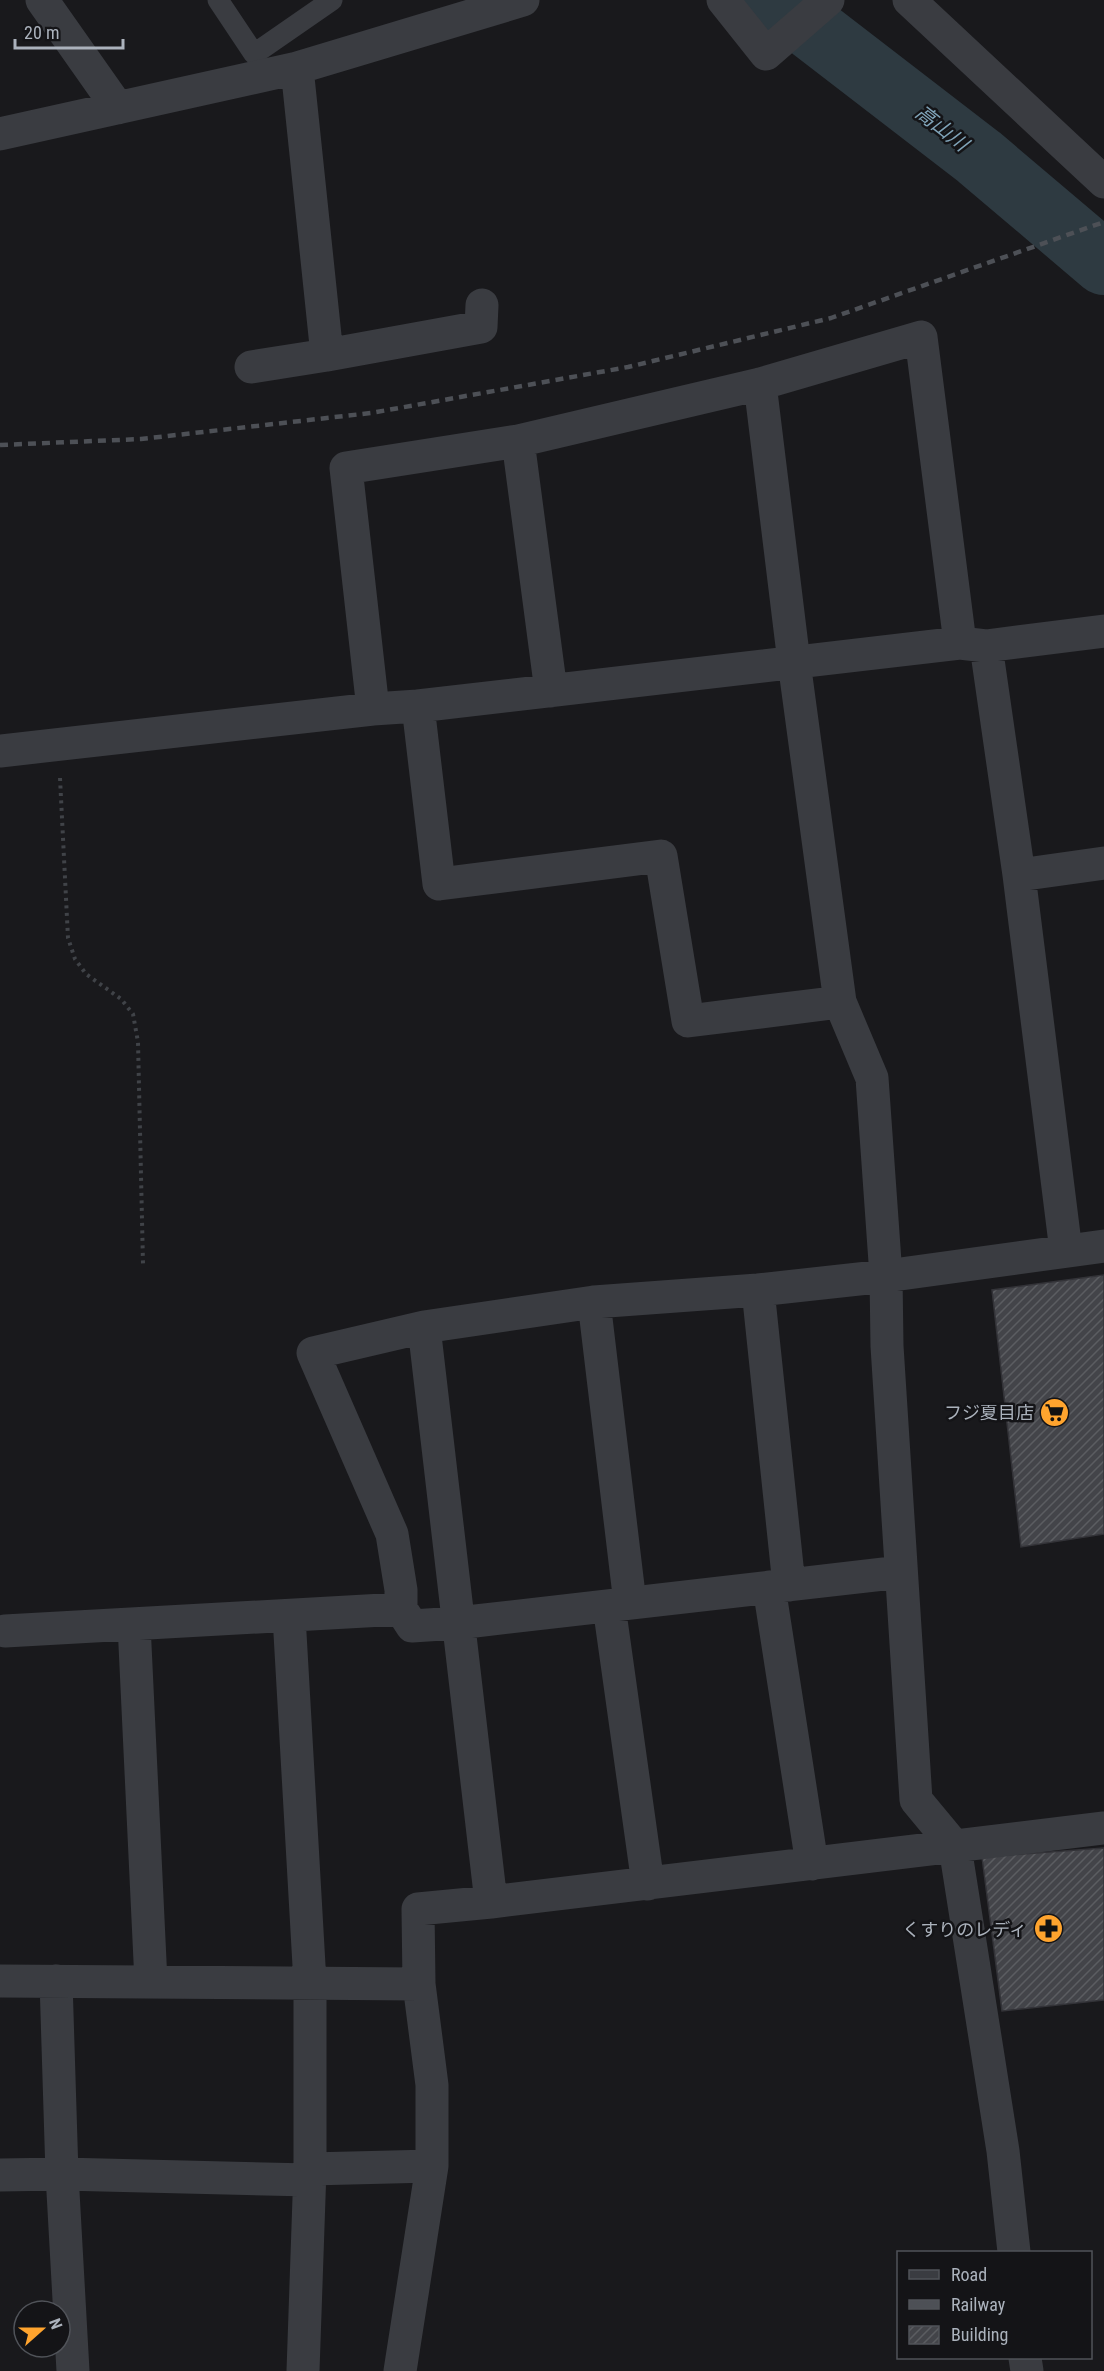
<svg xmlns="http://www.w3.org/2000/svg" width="1104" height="2371" font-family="'Roboto Condensed','Noto Sans JP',sans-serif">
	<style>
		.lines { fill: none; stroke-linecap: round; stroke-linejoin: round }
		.river { stroke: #2e3a41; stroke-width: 64 }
		.building { fill: url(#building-hatch); stroke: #333338; stroke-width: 1.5 }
		.path { stroke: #404348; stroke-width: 4; stroke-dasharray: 3 4.5; stroke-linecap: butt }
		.service { stroke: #3a3c41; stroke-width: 21 }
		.minor { stroke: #3a3c41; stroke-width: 33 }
		.rail { stroke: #4d5056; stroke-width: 4.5; stroke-dasharray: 8 6; stroke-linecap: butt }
		.labels { text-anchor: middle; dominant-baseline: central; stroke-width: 5; stroke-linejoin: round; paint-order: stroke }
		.poi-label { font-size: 18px; fill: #abb2bc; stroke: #141417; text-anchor: end }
		.water-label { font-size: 20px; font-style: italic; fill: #80a4b9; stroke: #141417 }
	</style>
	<defs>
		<pattern id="building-hatch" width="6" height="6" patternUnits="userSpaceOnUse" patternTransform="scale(1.5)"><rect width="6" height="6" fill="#434449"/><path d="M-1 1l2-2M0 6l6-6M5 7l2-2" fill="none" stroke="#5b5d61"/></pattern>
	</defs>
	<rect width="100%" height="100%" fill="#19191c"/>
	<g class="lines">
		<path class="river" d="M775,0l204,157 125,106"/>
	</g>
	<path class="building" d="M1104,1275v259l-83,13 -29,-257z
		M1104,1848v152l-102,11 -20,-154z"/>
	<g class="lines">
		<path class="path" d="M60,778l8,160 7,21 11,15 35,25 12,15 5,28 5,222"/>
		<path class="service" d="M218,0l36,54 78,-54"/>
		<path class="minor" d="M42,0l76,108
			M723,0l43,54 62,-54
			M909,0l195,182
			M297,68l30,287 154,-28 1,-22
			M0,134l297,-66 226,-68
			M251,367l76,-12
			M760,384l34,278 46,340 32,76 14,198 1,70 29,454 39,47 48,304 11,101
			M518,441l33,250
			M986,646l33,229 47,376
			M418,706l21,178 222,-28 27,165 152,-19
			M373,709l-27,-241 172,-27 242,-57 161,-47 39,306
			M0,751l373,-42 45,-3 542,-63 26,3 118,-15
			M1019,875l85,-12
			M758,1290l31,295
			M594,1302l36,301
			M769,1587l43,277
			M609,1606l39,278
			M401,1609v-19l-9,-56 -79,-181 111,-26
			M289,1616l21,367v186l-7,202
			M134,1624l17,358
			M5,1631l396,-22 11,17 46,-3 443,-51
			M491,1902l-67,-575 170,-25 164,-12 128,-14 218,-30
			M0,1981l419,3
			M56,1981l6,193 11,197
			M310,2169l122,-3
			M0,2175l62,-1 248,6
			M1025,2358l2,13
			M400,2371l32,-205v-81l-13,-101 -1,-75 73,-7 613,-74"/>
		<path class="rail" d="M0,445l141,-6 230,-26 257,-46 203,-49 273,-96"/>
	</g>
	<defs>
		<symbol id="supermarket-disc" viewBox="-11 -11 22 22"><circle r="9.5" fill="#ffa42e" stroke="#141417"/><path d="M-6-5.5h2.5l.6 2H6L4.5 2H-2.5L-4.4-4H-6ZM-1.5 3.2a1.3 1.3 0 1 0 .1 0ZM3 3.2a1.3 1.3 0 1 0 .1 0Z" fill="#111"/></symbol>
		<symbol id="pharmacy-disc" viewBox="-11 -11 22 22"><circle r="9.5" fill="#ffa42e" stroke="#141417"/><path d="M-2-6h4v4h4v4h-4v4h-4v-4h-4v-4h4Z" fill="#111"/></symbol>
	</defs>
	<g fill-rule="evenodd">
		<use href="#supermarket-disc" x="1038" y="1396" width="33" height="33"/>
		<use href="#pharmacy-disc" x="1032" y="1912" width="33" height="33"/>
	</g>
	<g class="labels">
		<g class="poi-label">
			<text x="1034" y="1412">フジ夏目店</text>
			<text x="1027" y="1929">くすりのレディ</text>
		</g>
		<g class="water-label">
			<text transform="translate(942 128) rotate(38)">高山川</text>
		</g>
	</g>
	<rect x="897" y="2251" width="195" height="108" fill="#141417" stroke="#505359" stroke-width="1.5"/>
	<rect x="909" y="2270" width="30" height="9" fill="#3a3c41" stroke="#505359" stroke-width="1.5"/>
	<text x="951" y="2281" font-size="18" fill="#abb2bc">Road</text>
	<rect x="909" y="2300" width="30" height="9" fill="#4d5056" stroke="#505359" stroke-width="1.5"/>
	<text x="951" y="2311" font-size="18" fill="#abb2bc">Railway</text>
	<rect x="909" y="2326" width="30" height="18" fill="url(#building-hatch)" stroke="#505359" stroke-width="1.5"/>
	<text x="951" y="2341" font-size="18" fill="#abb2bc">Building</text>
	<g transform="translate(42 2329) rotate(69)"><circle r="28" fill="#141417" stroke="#505359" stroke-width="1.5"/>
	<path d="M0-4.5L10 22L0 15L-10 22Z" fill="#ffa42e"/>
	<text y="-9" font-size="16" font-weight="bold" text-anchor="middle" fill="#abb2bc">N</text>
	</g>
	<path d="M15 39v9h108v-9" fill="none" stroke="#abb2bc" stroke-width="3"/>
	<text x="24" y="39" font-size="18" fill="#abb2bc" stroke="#141417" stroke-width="4.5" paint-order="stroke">20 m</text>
</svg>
